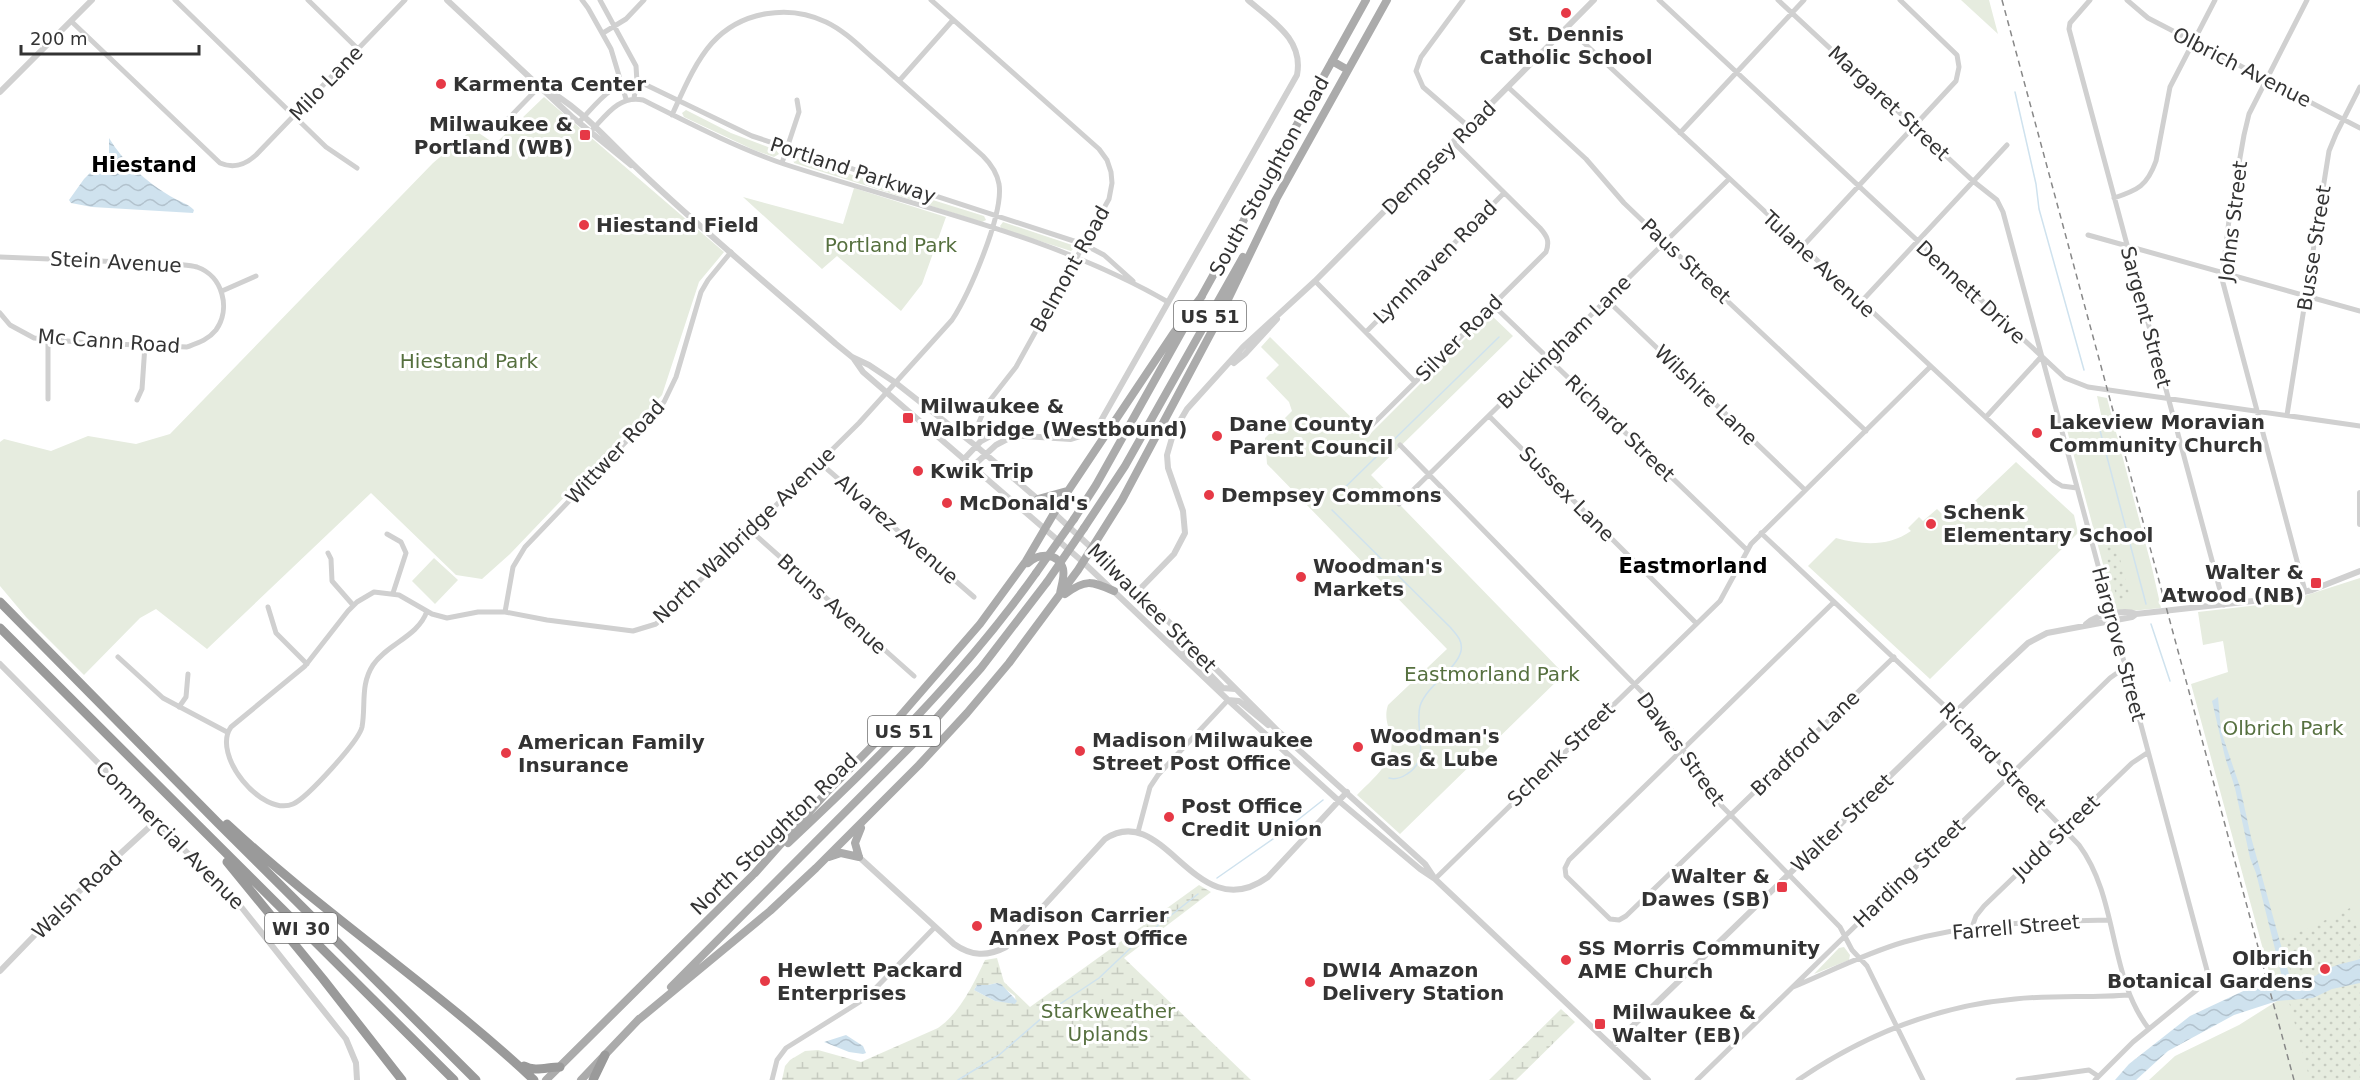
<svg xmlns="http://www.w3.org/2000/svg" width="2360" height="1080" font-family="'DejaVu Sans',sans-serif">
	<style>
		.green { fill: #e6ecdf }
		.wetland { fill: url(#wetland-marsh); fill-rule: evenodd }
		.garden { fill: url(#garden-dots) }
		.water { fill: url(#water-waves) }
		.lines { fill: none; stroke-linecap: round; stroke-linejoin: round }
		.stream { stroke: #cfe2ee; stroke-width: 1.5 }
		.minor { stroke: #d0d0d0; stroke-width: 5 }
		.tertiary { stroke: #d0d0d0; stroke-width: 6 }
		.primary { stroke: #ababab; stroke-width: 8 }
		.motorway { stroke: #9a9a9a; stroke-width: 9 }
		.rail { stroke: #888; stroke-width: 1.5; stroke-dasharray: 6 4.5; stroke-linecap: butt }
		.primary-bridge { stroke: #ababab; stroke-width: 8 }
		.poi-dot { fill: #e63946; stroke: #fff; stroke-width: 2 }
		.labels { text-anchor: middle; dominant-baseline: central; stroke-width: 6; stroke-linejoin: round; paint-order: stroke }
		.shield { fill: #fff; stroke: #707070; stroke-width: 1.5 }
		.shield-label { font-size: 18px; font-weight: bold; fill: #333 }
		.poi-label { font-size: 20px; font-weight: bold; fill: #333; stroke: #fff; text-anchor: start }
		.street-label { font-size: 20px; fill: #333; stroke: #fff }
		.park-label { font-size: 20px; fill: #56703f; stroke: #fff }
		.neighbourhood-label { font-size: 21px; font-weight: bold; fill: #000; stroke: #fff }
	</style>
	<defs>
		<pattern id="wetland-marsh" width="20" height="14" patternUnits="userSpaceOnUse" patternTransform="scale(1.5)"><rect width="20" height="14" fill="#e6ecdf"/><path d="M1 5h8M5 5V1M11 12h8M15 12V8" fill="none" stroke="#c6cbc0"/></pattern>
		<pattern id="garden-dots" width="8" height="8" patternUnits="userSpaceOnUse" patternTransform="scale(1.5)"><rect width="8" height="8" fill="#e6ecdf"/><path d="M2 2h.1M6 6h.1" fill="none" stroke="#c6cbc0" stroke-width="1.8" stroke-linecap="round"/></pattern>
		<pattern id="water-waves" width="16" height="10" patternUnits="userSpaceOnUse" patternTransform="scale(1.5)"><rect width="16" height="10" fill="#cfe2ee"/><path d="M0 5q4-4 8 0t8 0" fill="none" stroke="#b2c2cd"/></pattern>
	</defs>
	<rect width="100%" height="100%" fill="#fff"/>
	<path class="green" d="M1961,0h28l9,34z
		M544,97l180,155 -25,30 -37,113 -152,159 -28,25 -26,-4 -85,-82 -164,156 -51,-40 -16,9 -56,57 -58,-58 -26,-31v-144l4,-3 47,12 37,-15 48,8 34,-10 263,-271 40,-34 22,15z
		M686,110l45,23 45,17 3,4 -5,3 -20,-7 -70,-33 -2,-4z
		M795,157l189,59 2,4 -4,2 -188,-59 -1,-5z
		M854,188l92,29 -24,67 -21,27 -64,-55 -15,13 -79,-72 100,27z
		M1003,222l69,23 2,3 -3,3 -69,-22 -2,-3z
		M1490,314l23,22 -142,139 193,199 -164,160 -43,-39c16,-17 39,-33 34,-58 -3,-12 -7,-20 -3,-32l59,-56 -180,-185 -2,-26 27,-27 -3,-9 -23,-24 13,-13 -18,-18 9,-10 99,98z
		M2097,396l10,2 45,170 9,40 -41,4 -5,-3 -48,-179 35,-11z
		M2016,462l58,53 4,18 -148,146 -122,-113 28,-28c26,7 52,9 75,-7l-3,-3 11,-11 4,4 14,-12 8,8 10,3z
		M434,558l24,22 -23,24 -23,-23z
		M2360,578v502h-211l26,-24 64,-31 38,-24 -86,-317 37,-12 -5,-31 -20,4 -5,-33 87,-10z
		M1844,947l6,8 -1,5 -35,14 25,-26z"/>
	<path class="wetland" d="M1199,885l12,7 -87,66 127,122h-469l3,-14 5,-6 15,-9 13,-1 43,12 77,-34c22,-15 36,-45 47,-68l12,-2 7,24 26,25zM997,983l18,13 1,7 -21,-2 -21,-11 3,-5h11z
		M1561,1009l14,13 -59,58h-27z"/>
	<path class="garden" d="M2112,529l19,71 -13,3 -18,-71z
		M2350,908l10,29v143h-50l-21,-78 11,-2 -20,-62 27,-9z"/>
	<path class="water" d="M109,138c14,24 38,44 61,58 8,5 19,8 24,14l-1,3 -101,-6 -21,-4 -2,-3 15,-21 25,-25z
		M2218,697l3,34 19,56 11,50 39,141 3,5c16,1 25,-11 39,-16 9,-4 19,-5 28,-8v24l-28,6 -19,9 -36,3 -43,14 -66,36 -32,29h-21l14,-16 61,-48 64,-30 7,5 12,-4 1,3 10,-5 -28,-112 -6,-15 -15,-70 -10,-31 -13,-56z
		M997,983l4,1 16,17 -2,3 -20,-3 -21,-11 3,-5h11z
		M846,1035l17,11 3,7 -3,1 -14,-2 -25,-10z"/>
	<g class="lines">
		<path class="stream" d="M2015,92l21,92 3,25 45,161
			M2098,423l48,181
			M1332,500l167,-163
			M1332,510l118,117c7,8 13,14 11,24 -4,18 -34,34 -41,55 -6,24 12,53 -13,68 -6,4 -11,6 -18,4
			M2151,624l19,57
			M1217,878l63,-44 43,-34
			M958,1080l41,-25 52,-45 48,-32 38,-36 61,-48"/>
		<path class="minor" d="M175,0l151,147 31,21
			M308,0l50,49
			M582,0l6,8 23,41 15,50
			M600,0l36,66 1,16 -3,16
			M931,0l168,149 8,11 4,12 1,11 -3,16 -93,168 -29,37 -8,18
			M1463,0l-42,57 -5,14 7,16 46,40
			M1659,0l406,378 23,9 272,39
			M1778,0l195,181 24,19 6,12 205,762 -4,10 -71,58 -38,38
			M2090,0l-20,23 -1,6 155,576
			M2127,0l21,18 212,110
			M71,21l149,142c14,6 25,2 36,-8l149,-155
			M1568,28l486,453 8,5 15,2
			M603,33l23,-14 18,-19
			M899,81l54,-61
			M1509,88l77,71 38,44 49,47 193,181
			M507,120l33,-34
			M581,120c17,-18 32,-40 59,-38l112,54 331,108 21,11 29,26
			M593,129c14,-15 27,-34 50,-29 46,23 92,47 141,64 128,42 267,70 384,138
			M1680,133l124,-133
			M782,163l17,-51 -2,-12
			M2114,198c24,-8 33,-12 42,-37l14,-74 45,-87
			M2088,235l272,76
			M1802,247l154,-166 3,-14 -2,-12 -57,-55
			M0,257l174,7c8,1 16,1 23,3 26,9 34,42 19,63 -8,10 -18,13 -29,17l-98,-4 -55,-5 -24,-13 -10,-12
			M1315,281l100,101
			M222,291l34,-15
			M1607,300l198,190
			M1861,302l146,-157
			M1493,305l254,245
			M1366,332l138,-139
			M48,399v-59
			M137,400l5,-11 3,-44
			M2287,415l42,-264 7,-17 24,-47
			M1489,416l207,207
			M1986,417l55,-60
			M1367,430l179,-178c4,-11 1,-16 -6,-24l-86,-85
			M1400,445l242,247 24,29 34,56 18,25 122,125 12,23 15,16 56,114
			M819,462l155,135
			M1399,504l330,-325
			M751,531l163,145
			M1761,533l187,176 131,136c40,54 29,131 70,184
			M387,534l14,8 5,11 -13,40
			M328,553l3,6 1,22 21,24
			M2305,591l-83,-312 7,-59 15,-85 5,-21 58,-114
			M1834,602l-265,258 -4,8 1,8 44,43 9,1 7,-4 268,-259
			M268,607l8,26 31,31
			M427,611c-9,26 -39,32 -54,54 -13,20 -7,40 -11,62 -3,14 -55,71 -69,77 -31,13 -82,-49 -62,-77l74,-61 43,-55 9,-9 17,-10 25,3 33,19 15,4 31,-6h27l42,8 86,11 23,-7 203,-201 93,-103c17,-26 52,-106 47,-136 -2,-11 -8,-20 -16,-28 -34,-31 -68,-61 -103,-92 -17,-14 -33,-32 -54,-42 -37,-18 -85,-11 -114,21 -17,19 -29,48 -40,72
			M505,612l8,-45 12,-20 139,-145 12,-25 25,-85 7,-12 23,-28
			M118,657l45,41 64,34
			M179,707l7,-10 2,-23
			M1138,832l12,-45 8,-12 70,-75
			M1435,879l285,-278 31,-57 179,-177
			M1972,927l4,-11 8,-10 148,-143 15,-10
			M1793,987c36,-15 73,-34 111,-45 67,-19 135,-21 205,-22
			M772,1080l5,-20 9,-12 80,-50 69,-71
			M1697,1080l413,-402 14,-10
			M1798,1080c66,-45 137,-74 217,-81 38,-4 76,-1 114,-4
			M2018,1080l71,-10 9,6"/>
		<path class="tertiary" d="M447,0l124,116 60,49
			M540,86c40,20 68,55 100,85 63,60 131,116 196,173l16,13 17,8 27,18 80,63 78,67 84,78 140,140 147,133 10,15
			M0,92l92,-92
			M854,359l9,13 220,190 145,138 111,101 81,68 15,10 213,201
			M1234,363l11,-9 32,-35
			M964,459l17,-18 13,-7 77,5 16,-5 11,-8 199,-351c7,-36 -25,-54 -49,-75
			M973,466l23,-21 17,-9
			M2360,493v31
			M1138,591l36,-37 11,-21 -2,-22 -15,-43 -1,-13 7,-24 13,-22 56,-62 72,-66 279,-281
			M2086,624c9,-9 39,-15 50,-10
			M1172,642l22,16 29,30 12,1
			M0,664l242,244 104,131 10,24 1,17
			M1228,700l11,1 29,24
			M859,857l95,87c17,12 33,13 52,3l99,-108c60,-40 90,91 163,38l79,-85
			M0,971l61,-63 96,-88
			M1612,1046l382,-371 34,-32 19,-10 85,-16 4,-3 144,-16 32,-8 48,-19"/>
		<path class="primary" d="M1332,61l16,9
			M1274,203l113,-203
			M1200,299l166,-299
			M1038,499l29,-8
			M1074,519l22,-34 94,-168
			M1084,528l41,-62 118,-209
			M1028,563c11,-10 30,-11 35,6 2,8 -2,17 -3,25
			M1065,594c21,-15 26,-13 49,-3
			M788,843c90,-84 177,-170 248,-270
			M829,857l12,-4 18,4
			M859,857l-4,-14 6,-15
			M755,873l71,-80 62,-63 92,-106 46,-63 34,-58 113,-169 29,-38
			M671,987l248,-249 62,-70 66,-86
			M637,1021l133,-110 46,-43 103,-103 48,-52 42,-50 69,-93 44,-70 98,-184 56,-116
			M546,1080l211,-209
			M581,1080l58,-61"/>
		<path class="motorway" d="M0,602l218,221 258,257
			M0,628l454,452
			M227,824c98,91 210,165 307,256
			M227,862l96,117 79,101
			M524,1066c11,6 23,1 36,1
			M593,1080l12,-25"/>
		<path class="rail" d="M2002,0l292,1080"/>
		<path class="primary-bridge" d="M1036,573l38,-54
			M1047,582l37,-54"/>
	</g>
	<g class="poi-dot">
		<circle cx="1566" cy="13" r="6"/>
		<circle cx="441" cy="84" r="6"/>
		<rect x="579" y="129" width="12" height="12" rx="3"/>
		<circle cx="584" cy="225" r="6"/>
		<rect x="902" y="412" width="12" height="12" rx="3"/>
		<circle cx="2037" cy="433" r="6"/>
		<circle cx="1217" cy="436" r="6"/>
		<circle cx="918" cy="471" r="6"/>
		<circle cx="1209" cy="495" r="6"/>
		<circle cx="947" cy="503" r="6"/>
		<circle cx="1931" cy="524" r="6"/>
		<circle cx="1301" cy="577" r="6"/>
		<rect x="2310" y="577" width="12" height="12" rx="3"/>
		<circle cx="1358" cy="747" r="6"/>
		<circle cx="1080" cy="751" r="6"/>
		<circle cx="506" cy="753" r="6"/>
		<circle cx="1169" cy="817" r="6"/>
		<rect x="1776" y="881" width="12" height="12" rx="3"/>
		<circle cx="977" cy="926" r="6"/>
		<circle cx="1566" cy="960" r="6"/>
		<circle cx="2325" cy="969" r="6"/>
		<circle cx="765" cy="981" r="6"/>
		<circle cx="1310" cy="982" r="6"/>
		<rect x="1594" y="1018" width="12" height="12" rx="3"/>
	</g>
	<g class="labels">
		<g class="shield">
			<rect x="1174" y="301" width="72" height="30" rx="4.5"/>
			<rect x="868" y="716" width="72" height="30" rx="4.5"/>
			<rect x="265" y="913" width="72" height="30" rx="4.5"/>
		</g>
		<g class="shield-label">
			<text x="1210" y="316">US 51</text>
			<text x="904" y="731">US 51</text>
			<text x="301" y="928">WI 30</text>
		</g>
		<g class="poi-label">
			<text x="1566" y="34" text-anchor="middle">St. Dennis<tspan x="1566" dy="23">Catholic School</tspan></text>
			<text x="453" y="84">Karmenta Center</text>
			<text x="573" y="124" text-anchor="end">Milwaukee &amp;<tspan x="573" dy="23">Portland (WB)</tspan></text>
			<text x="596" y="225">Hiestand Field</text>
			<text x="920" y="406">Milwaukee &amp;<tspan x="920" dy="23">Walbridge (Westbound)</tspan></text>
			<text x="2049" y="422">Lakeview Moravian<tspan x="2049" dy="23">Community Church</tspan></text>
			<text x="1229" y="424">Dane County<tspan x="1229" dy="23">Parent Council</tspan></text>
			<text x="930" y="471">Kwik Trip</text>
			<text x="1221" y="495">Dempsey Commons</text>
			<text x="959" y="503">McDonald's</text>
			<text x="1943" y="512">Schenk<tspan x="1943" dy="23">Elementary School</tspan></text>
			<text x="1313" y="566">Woodman's<tspan x="1313" dy="23">Markets</tspan></text>
			<text x="2304" y="572" text-anchor="end">Walter &amp;<tspan x="2304" dy="23">Atwood (NB)</tspan></text>
			<text x="1370" y="736">Woodman's<tspan x="1370" dy="23">Gas &amp; Lube</tspan></text>
			<text x="1092" y="740">Madison Milwaukee<tspan x="1092" dy="23">Street Post Office</tspan></text>
			<text x="518" y="742">American Family<tspan x="518" dy="23">Insurance</tspan></text>
			<text x="1181" y="806">Post Office<tspan x="1181" dy="23">Credit Union</tspan></text>
			<text x="1770" y="876" text-anchor="end">Walter &amp;<tspan x="1770" dy="23">Dawes (SB)</tspan></text>
			<text x="989" y="915">Madison Carrier<tspan x="989" dy="23">Annex Post Office</tspan></text>
			<text x="1578" y="948">SS Morris Community<tspan x="1578" dy="23">AME Church</tspan></text>
			<text x="2313" y="958" text-anchor="end">Olbrich<tspan x="2313" dy="23">Botanical Gardens</tspan></text>
			<text x="777" y="970">Hewlett Packard<tspan x="777" dy="23">Enterprises</tspan></text>
			<text x="1322" y="970">DWI4 Amazon<tspan x="1322" dy="23">Delivery Station</tspan></text>
			<text x="1612" y="1012">Milwaukee &amp;<tspan x="1612" dy="23">Walter (EB)</tspan></text>
		</g>
		<g class="street-label">
			<text transform="translate(2242 67) rotate(27)">Olbrich Avenue</text>
			<text transform="translate(326 83) rotate(-46)">Milo Lane</text>
			<text transform="translate(1889 103) rotate(43)">Margaret Street</text>
			<text transform="translate(1439 158) rotate(-45)">Dempsey Road</text>
			<text transform="translate(853 170) rotate(18)">Portland Parkway</text>
			<text transform="translate(1269 176) rotate(-61)">South Stoughton Road</text>
			<text transform="translate(2233 221) rotate(-83)">Johns Street</text>
			<text transform="translate(2314 248) rotate(-81)">Busse Street</text>
			<text transform="translate(1686 261) rotate(43)">Paus Street</text>
			<text transform="translate(116 262) rotate(3)">Stein Avenue</text>
			<text transform="translate(1435 262) rotate(-45)">Lynnhaven Road</text>
			<text transform="translate(1819 264) rotate(43)">Tulane Avenue</text>
			<text transform="translate(1070 269) rotate(-61)">Belmont Road</text>
			<text transform="translate(1971 292) rotate(43)">Dennett Drive</text>
			<text transform="translate(2146 317) rotate(75)">Sargent Street</text>
			<text transform="translate(1459 338) rotate(-45)">Silver Road</text>
			<text transform="translate(109 341) rotate(4)">Mc Cann Road</text>
			<text transform="translate(1564 342) rotate(-45)">Buckingham Lane</text>
			<text transform="translate(1706 395) rotate(44)">Wilshire Lane</text>
			<text transform="translate(1620 428) rotate(44)">Richard Street</text>
			<text transform="translate(615 452) rotate(-47)">Wittwer Road</text>
			<text transform="translate(1567 494) rotate(45)">Sussex Lane</text>
			<text transform="translate(897 529) rotate(41)">Alvarez Avenue</text>
			<text transform="translate(744 535) rotate(-44)">North Walbridge Avenue</text>
			<text transform="translate(832 604) rotate(42)">Bruns Avenue</text>
			<text transform="translate(1152 608) rotate(45)">Milwaukee Street</text>
			<text transform="translate(2119 644) rotate(75)">Hargrove Street</text>
			<text transform="translate(1805 743) rotate(-44)">Bradford Lane</text>
			<text transform="translate(1681 749) rotate(54)">Dawes Street</text>
			<text transform="translate(1561 754) rotate(-44)">Schenk Street</text>
			<text transform="translate(1993 757) rotate(46)">Richard Street</text>
			<text transform="translate(1842 823) rotate(-44)">Walter Street</text>
			<text transform="translate(774 834) rotate(-44)">North Stoughton Road</text>
			<text transform="translate(170 835) rotate(45)">Commercial Avenue</text>
			<text transform="translate(2056 837) rotate(-44)">Judd Street</text>
			<text transform="translate(1909 873) rotate(-44)">Harding Street</text>
			<text transform="translate(77 895) rotate(-44)">Walsh Road</text>
			<text transform="translate(2016 927) rotate(-5)">Farrell Street</text>
		</g>
		<g class="park-label">
			<text x="891" y="245">Portland Park</text>
			<text x="469" y="361">Hiestand Park</text>
			<text x="1492" y="674">Eastmorland Park</text>
			<text x="2283" y="728">Olbrich Park</text>
			<text x="1108" y="1011">Starkweather<tspan x="1108" dy="23">Uplands</tspan></text>
		</g>
		<g class="neighbourhood-label">
			<text x="144" y="165">Hiestand</text>
			<text x="1693" y="566">Eastmorland</text>
		</g>
	</g>
	<path d="M21 45v9h178v-9" fill="none" stroke="#333333" stroke-width="3"/>
	<text x="30" y="45" font-size="18" fill="#333333" stroke="#ffffff" stroke-width="4.5" paint-order="stroke">200 m</text>
</svg>
